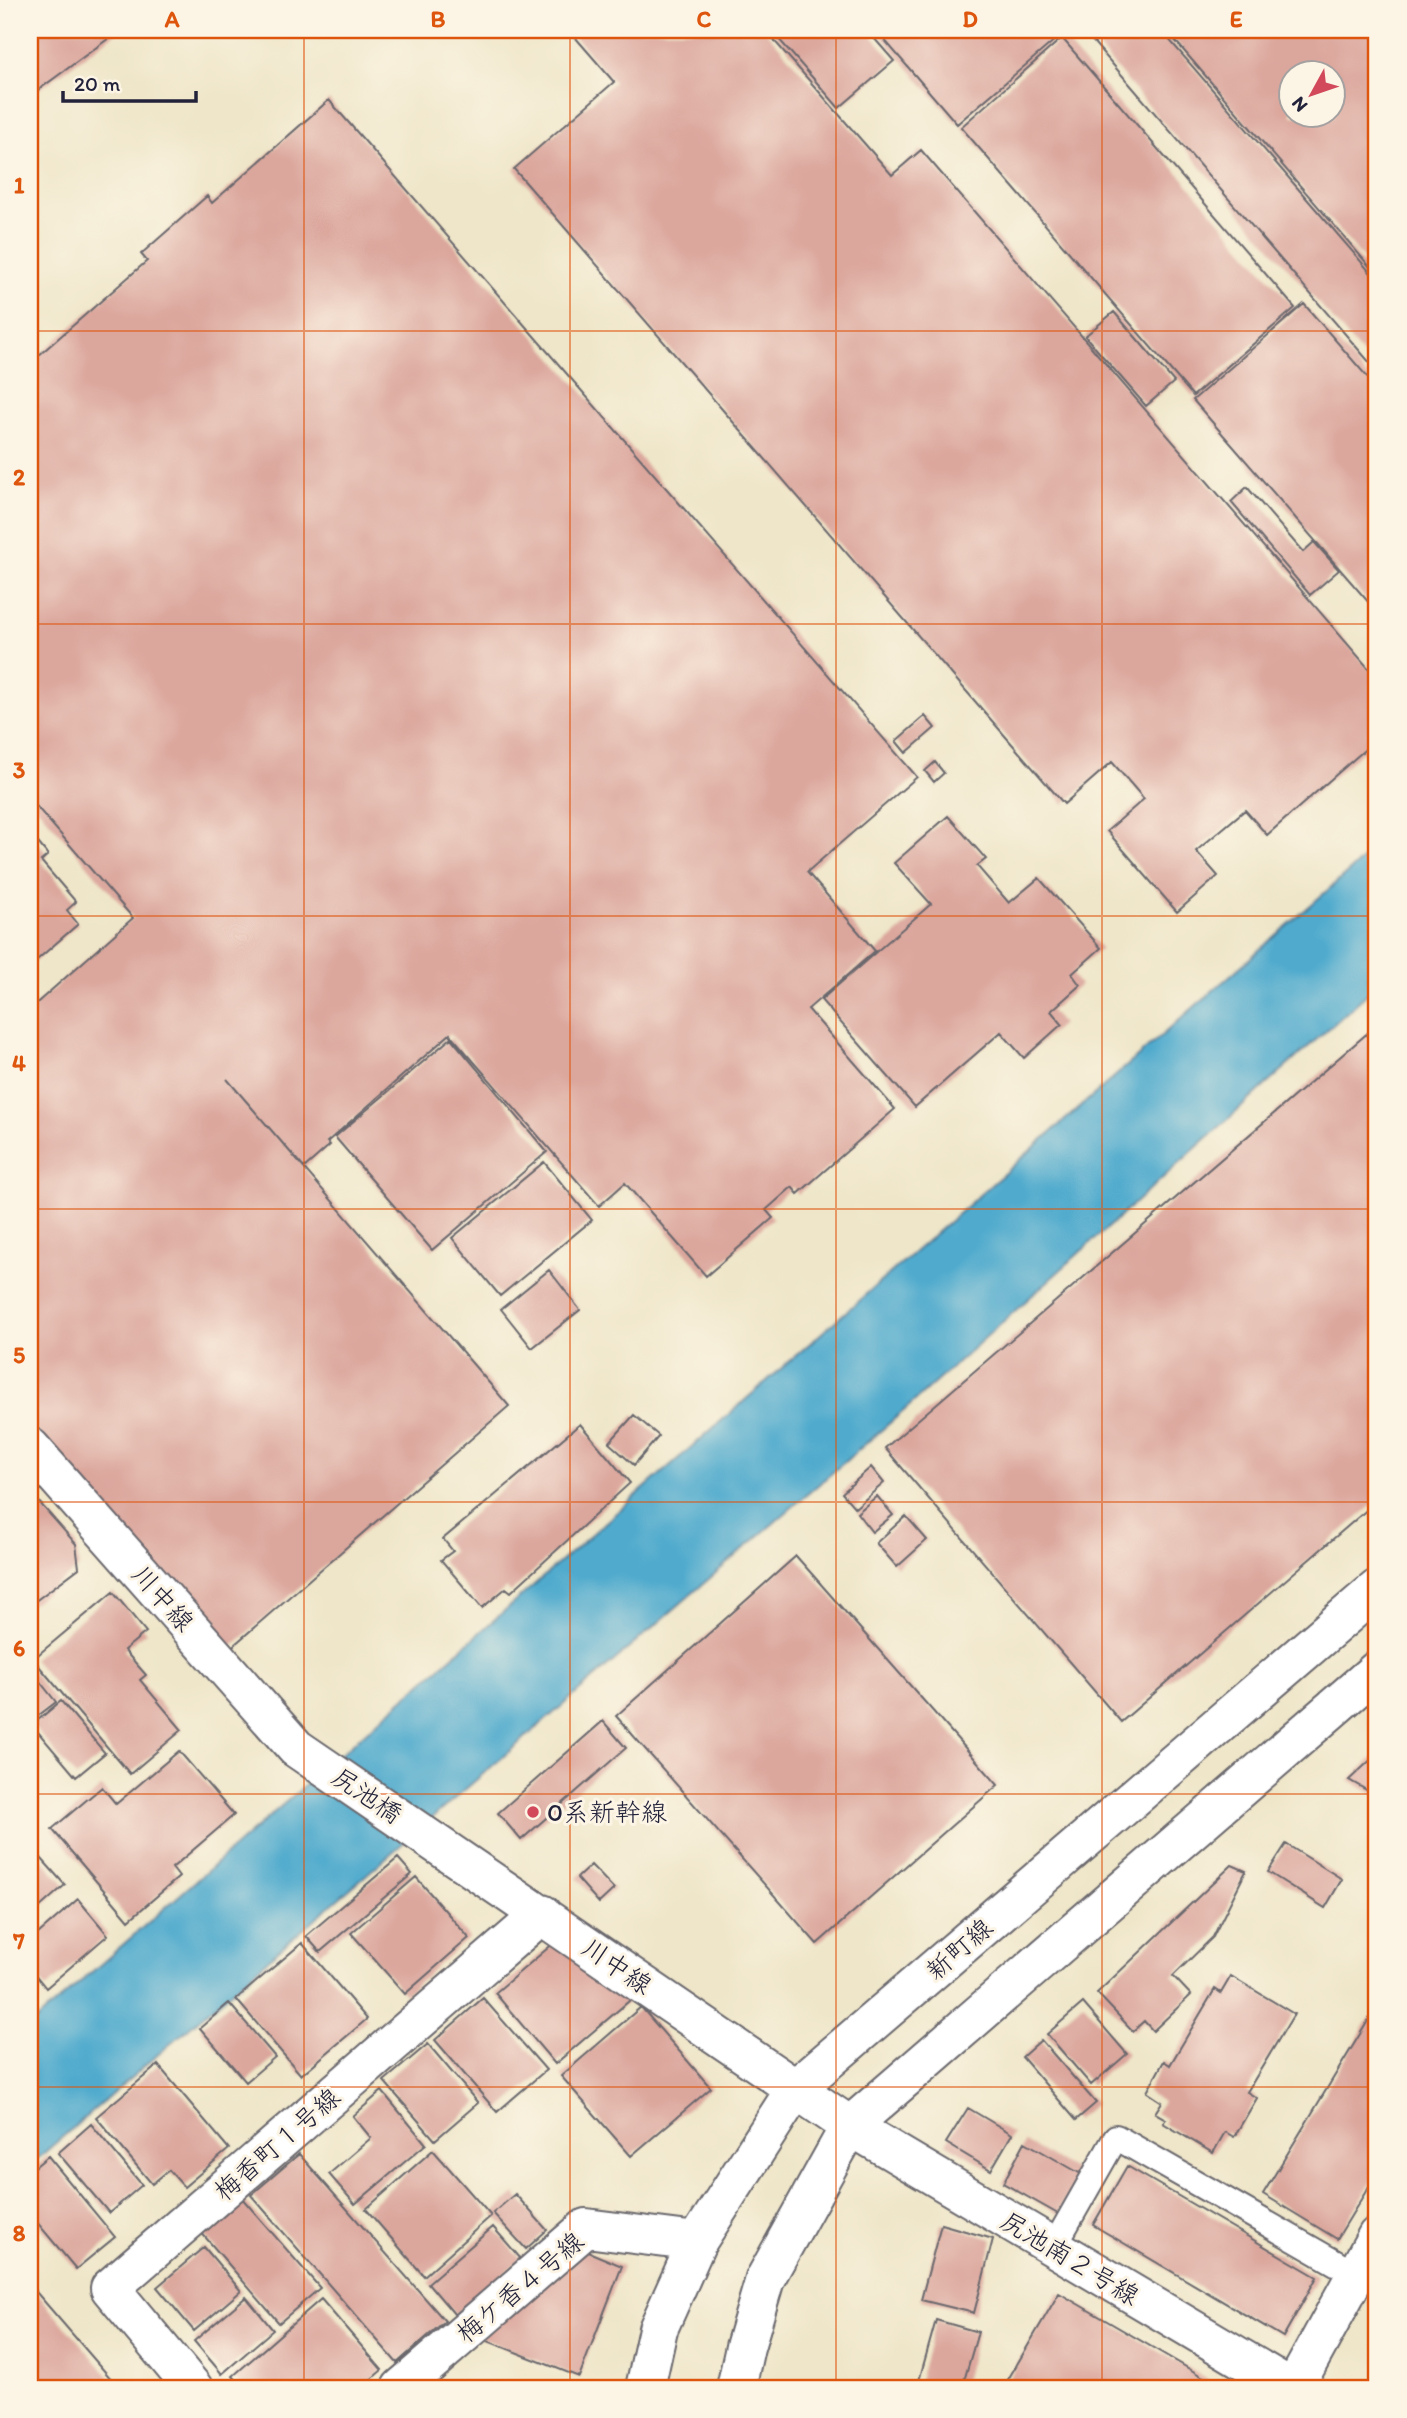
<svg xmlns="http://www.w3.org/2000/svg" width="1407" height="2418" font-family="Itim,'Klee One',sans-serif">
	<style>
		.water { fill: #4faacd; stroke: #386684; stroke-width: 2 }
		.building { fill: #dba69c; fill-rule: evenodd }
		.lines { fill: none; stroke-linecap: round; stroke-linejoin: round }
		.lane-casing { stroke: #6a676d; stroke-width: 28 }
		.street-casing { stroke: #6a676d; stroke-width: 42 }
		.secondary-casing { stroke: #6a676d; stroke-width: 42 }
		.lane { stroke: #fff; stroke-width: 24 }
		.street { stroke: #fff; stroke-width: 38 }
		.secondary { stroke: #fff; stroke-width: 38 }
		.grid { fill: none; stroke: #de560e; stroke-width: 2; stroke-opacity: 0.55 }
		.poi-dot { fill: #d1495b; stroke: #fcf5e5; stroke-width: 2.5 }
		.labels { text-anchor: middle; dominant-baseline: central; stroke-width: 6; stroke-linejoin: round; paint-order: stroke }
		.street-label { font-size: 26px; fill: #22223b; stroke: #fcf5e5 }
		.poi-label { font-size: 26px; fill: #22223b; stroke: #fcf5e5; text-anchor: start }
		.neatline { fill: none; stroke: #de560e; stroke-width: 2.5 }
		.grid-label { font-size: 23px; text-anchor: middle; font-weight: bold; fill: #de560e }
	</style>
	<rect width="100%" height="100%" fill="#fcf5e5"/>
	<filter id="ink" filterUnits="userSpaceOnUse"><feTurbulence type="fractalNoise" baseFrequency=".0143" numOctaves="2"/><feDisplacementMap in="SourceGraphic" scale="14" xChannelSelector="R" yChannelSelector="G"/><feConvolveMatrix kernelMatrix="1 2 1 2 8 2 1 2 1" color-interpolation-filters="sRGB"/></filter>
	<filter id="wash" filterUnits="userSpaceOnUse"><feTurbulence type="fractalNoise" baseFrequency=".00686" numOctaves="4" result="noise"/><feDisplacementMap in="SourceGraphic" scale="28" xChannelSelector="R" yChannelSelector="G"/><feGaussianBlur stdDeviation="1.57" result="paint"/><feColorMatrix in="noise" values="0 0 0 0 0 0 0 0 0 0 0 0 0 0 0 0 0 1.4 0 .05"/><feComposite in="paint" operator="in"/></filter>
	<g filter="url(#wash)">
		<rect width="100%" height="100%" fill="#efe6c9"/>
		<path class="water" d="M1377,847v138l-470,423 -877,757v-139z"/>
		<g id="blocks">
			<path class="building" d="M30,30h90l-90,66z
				M583,30h182l127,145 29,-25 456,528v61l-110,96 -22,-25 -49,41 22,25 -41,36 -70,-81 37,-32 -32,-37 -48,42 -550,-635 100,-87 -39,-45z
				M771,30h96l27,31 -55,47z
				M876,30h184l3,3 -106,91z
				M1083,30h78l216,250v91z
				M1166,30h211v245zM1292,74h42v42h-42z
				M1062,38l233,270 -102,88 -232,-269z
				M329,100l588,677 -110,95 68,79 -67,58 87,100 -97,85 -6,-7 -26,23 7,8 -67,58 -81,-93 -26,23 -149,-172 -123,108 3,3 -26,23 -77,-89 282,327 -282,245 -197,-228v-414l103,-91 -103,-119v-436l117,-102 -6,-7 66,-58 5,7z
				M1304,304l73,84v224l-184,-212z
				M1114,312l60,70 -28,24 -61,-70z
				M1247,487l56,65 11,-10 25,28 -29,25 -79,-93z
				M925,716l10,12 -29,25 -10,-12z
				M935,762l9,11 -10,9 -9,-11z
				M948,816l38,43 -9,7 32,37 30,-25 62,70 -29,26 8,11 -29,26 11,13 -38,34 -23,-26 -86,75 -94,-107 110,-96 -37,-41z
				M30,833l18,22 -7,6 35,41 -9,8 11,14 -48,42z
				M1377,1025v476l-256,221 -236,-274z
				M451,1038l96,114 -115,98 -97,-113z
				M544,1162l48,58 -92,76 -48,-58z
				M549,1270l31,40 -48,38 -31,-39z
				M634,1415l25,21 -25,29 -25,-22z
				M580,1424l50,59 -119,109 -5,-4 -24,20 -41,-48 12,-9 -10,-12z
				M871,1467l13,16 -29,25 -13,-15z
				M30,1492l46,52 3,24 -49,37z
				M877,1496l16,19 -21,17 -15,-19z
				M906,1516l21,24 -30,27 -21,-24z
				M796,1556l202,229 -181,159 -201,-228z
				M113,1592l33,40 -22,18 22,25 -6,5 42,50 -52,44 -97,-115z
				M30,1669l26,33 -26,20z
				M61,1701l44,52 -29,24 -44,-52z
				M603,1721l23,27 -105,92 -23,-27z
				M179,1751l55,64 -62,53 7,9 -50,43 -77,-91 50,-42 14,17z
				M1377,1754v42l-28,-16z
				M1286,1844l56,35 -17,29 -57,-36z
				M33,1849l32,36 -35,31v-64z
				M398,1858l14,16 -92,78 -14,-16z
				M591,1865l23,24 -15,14 -22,-25z
				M1232,1865l14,6 -33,66 -40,39 18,19 -38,36 -9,-10 -11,10 -36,-38z
				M416,1877l53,61 -64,56 -54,-61z
				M78,1899l30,36 -62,53 -16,-20v-27z
				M555,1942l81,53 -81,69 -60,-71z
				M302,1943l65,76 -66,56 -65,-76z
				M1231,1976l63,38 -47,78 10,6 -23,39 -9,-5 -12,21 -50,-30 3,-4 -11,-6 7,-11 -15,-10 17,-31 6,4 45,-76 6,4z
				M483,1998l63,72 -49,42 -62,-72z
				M229,2003l46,54 -29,25 -46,-54z
				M1083,2003l44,51 -36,31 -44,-51z
				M1377,2006v167l-40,66 -74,-45z
				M641,2007l70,81 -80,68 -70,-80z
				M1041,2040l55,63 -20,17 -54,-63z
				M428,2044l50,59 -43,37 -51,-59z
				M158,2065l71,84 -45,38 -15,-17 -17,14 -56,-67z
				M382,2091l44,53 -71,60 -26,-30 42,-36 -18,-22z
				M968,2108l44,26 -21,36 -45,-27z
				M91,2124l51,61 -33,28 -51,-60z
				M1025,2142l56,32 -23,40 -55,-31z
				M433,2150l58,66 -67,60 -58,-67z
				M299,2154l146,167 -48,42 -146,-168z
				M48,2156l67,81 -39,32 -46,-55v-43z
				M1127,2166l190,111 -34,60 -190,-112z
				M515,2194l32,36 -21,19 -33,-36z
				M241,2197l79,91 -41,35 -79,-92z
				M941,2224l52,15 -19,74 -53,-13z
				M493,2227l28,32 -66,56 -27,-32z
				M204,2247l37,44 -47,40 -37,-44z
				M579,2248l43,18 -43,111 -99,-39z
				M30,2285l89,103h-89z
				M1059,2293l163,95h-219z
				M246,2297l27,33 -51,44 -28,-33z
				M321,2299l61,71 -21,18h-118l-10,-12z
				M936,2320l42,12 -16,56h-45z"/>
		</g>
	</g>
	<g filter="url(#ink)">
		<use href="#blocks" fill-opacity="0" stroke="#6a676d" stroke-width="2"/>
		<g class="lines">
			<defs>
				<path id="lane" d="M1053,2248l63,-111 239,137"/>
				<path id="street" d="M30,1447l266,301 554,378 441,262
					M193,2388l-83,-100 432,-374
					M401,2388l185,-160 111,14
					M1294,2388l83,-152"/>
				<path id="secondary" d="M645,2388l13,-59 39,-87 99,-154 581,-499
					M736,2388l9,-41 20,-68 85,-153 527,-456"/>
			</defs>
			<use href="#lane" class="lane-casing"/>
			<use href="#street" class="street-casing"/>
			<use href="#secondary" class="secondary-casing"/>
			<use href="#lane" class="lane"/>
			<use href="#street" class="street"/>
			<use href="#secondary" class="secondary"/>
		</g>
	</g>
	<path class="grid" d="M304,30v2358M570,30v2358M836,30v2358M1102,30v2358M30,331h1347M30,624h1347M30,916h1347M30,1209h1347M30,1502h1347M30,1794h1347M30,2087h1347"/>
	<circle class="poi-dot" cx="533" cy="1812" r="7"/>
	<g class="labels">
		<g class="street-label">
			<text transform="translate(163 1598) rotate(48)">川中線</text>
			<text transform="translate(367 1795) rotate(34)">尻池橋</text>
			<text transform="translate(959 1949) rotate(-41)">新町線</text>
			<text transform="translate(617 1966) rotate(34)">川中線</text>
			<text transform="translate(277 2144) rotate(-41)">梅香町１号線</text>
			<text transform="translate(1070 2258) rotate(31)">尻池南２号線</text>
			<text transform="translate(520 2287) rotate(-40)">梅ケ香４号線</text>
		</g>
		<g class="poi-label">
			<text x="547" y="1812">0系新幹線</text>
		</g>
	</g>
	<rect width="1407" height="2418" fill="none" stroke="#fcf5e5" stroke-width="77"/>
	<g transform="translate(1312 94) rotate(230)"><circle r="33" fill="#fcf5e5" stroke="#a5a1a1" stroke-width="2"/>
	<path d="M0-5L12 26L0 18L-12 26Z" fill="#d1495b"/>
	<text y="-10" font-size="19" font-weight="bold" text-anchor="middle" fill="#22223b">N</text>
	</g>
	<path d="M63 91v10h133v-10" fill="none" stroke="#22223b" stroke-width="3.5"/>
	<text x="74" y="91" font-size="21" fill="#22223b" stroke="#fcf5e5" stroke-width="5" paint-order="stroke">20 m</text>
	<rect x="38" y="38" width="1330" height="2342" class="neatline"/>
	<g class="grid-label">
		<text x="172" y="27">A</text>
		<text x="438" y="27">B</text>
		<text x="704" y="27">C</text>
		<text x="970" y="27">D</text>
		<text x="1236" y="27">E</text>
		<text x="19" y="193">1</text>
		<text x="19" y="485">2</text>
		<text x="19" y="778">3</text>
		<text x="19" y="1071">4</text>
		<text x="19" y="1363">5</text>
		<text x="19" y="1656">6</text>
		<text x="19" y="1949">7</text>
		<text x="19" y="2241">8</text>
	</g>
</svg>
